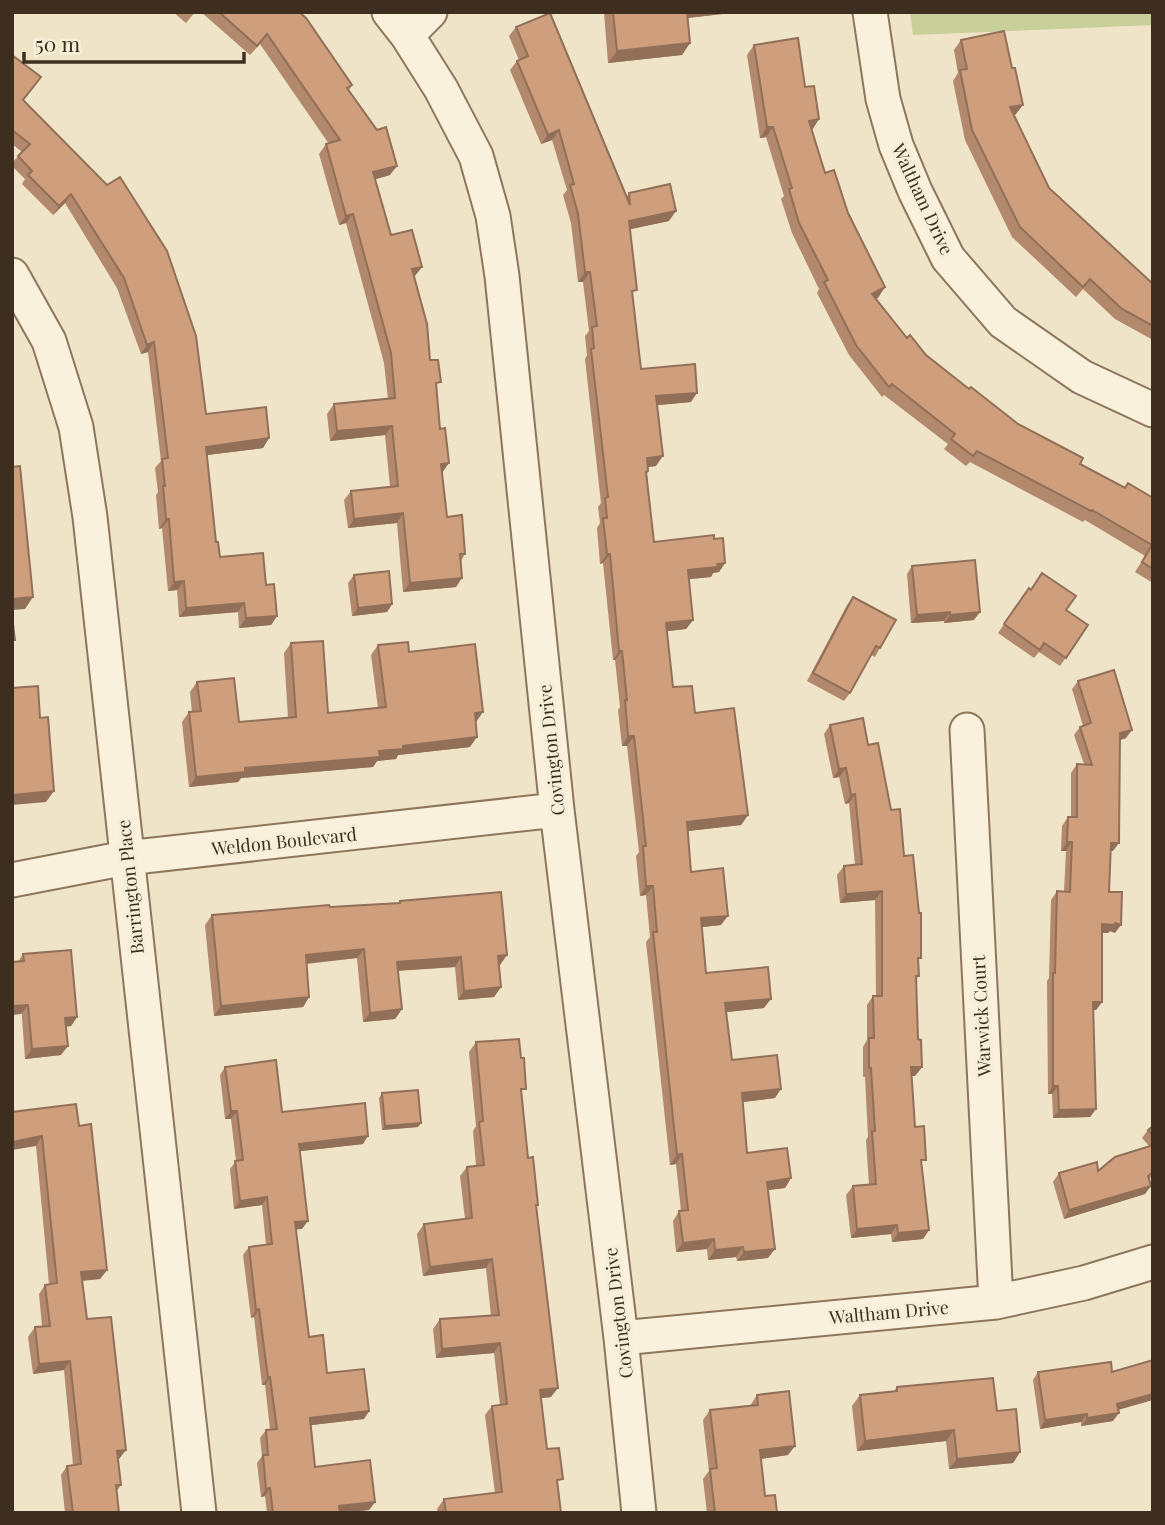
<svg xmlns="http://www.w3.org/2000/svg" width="1165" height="1525" font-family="'Playfair Display',serif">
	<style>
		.green { fill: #c9cf9b }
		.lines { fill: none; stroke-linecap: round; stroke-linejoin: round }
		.street-casing { stroke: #8d765c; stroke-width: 37 }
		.street { stroke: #faf1dc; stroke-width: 33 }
		.wall { fill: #b2896c }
		.shaded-wall { fill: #916f58 }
		.building { fill: #cf9f7d; stroke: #916f58; stroke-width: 2 }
		.labels { text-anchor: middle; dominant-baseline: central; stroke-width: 7; stroke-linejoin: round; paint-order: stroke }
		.street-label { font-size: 18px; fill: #3d2e20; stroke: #f7eed8 }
	</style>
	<rect width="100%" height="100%" fill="#f0e4c8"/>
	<path class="green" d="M910,12h243v13l-240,10z"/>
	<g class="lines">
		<defs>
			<path id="street" d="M389,12l18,23 34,54 35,67 17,60 9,60 55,534 64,528 18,175
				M870,12l13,87 13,46 19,46 33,67 55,64 79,55 71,33
				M407,35l23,-23
				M12,275l37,66 27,86 14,90 109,996
				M967,730l29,572
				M12,880l114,-22 431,-48
				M621,1338l375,-36 88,-19 69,-21"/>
		</defs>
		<use href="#street" class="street-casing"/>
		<use href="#street" class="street"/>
	</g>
	<path class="wall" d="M173,12h22l-9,11z
		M201,12h98l53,73 -3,5 41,85 -15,4 16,56 24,41h-1l22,112 6,85 5,44 18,37 -4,7 -5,26 -53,5 -6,-69 -49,5 -4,-28 7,-9 39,-4 -5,-52 -55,6 -3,-27 7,-10 54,-5 -4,-36 -38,-140 -7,2 -20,-71 7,-10h3l-69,-100 -10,11z
		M604,12h136l-52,6 2,25 -8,12 -74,8z
		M516,27l111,169 2,-3 40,28 -39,8 3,67 8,73 50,33 -34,3 -1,61 -8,1v4l-1,3 7,68 60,-3 11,24 -6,9 -6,1 -2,4 -22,2 4,41 -7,9 -19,2 6,56 22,26 53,102 -7,10 -54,6 4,41 30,53 -19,2 4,46 58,35 -38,4 6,48 43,38 -33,4 5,51 44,25 -6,10 -17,2v68l-31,3 -1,-4 -28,3 -1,-11 -31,3 -3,-31 6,-10h2l-5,-47 -6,1 -24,-223 4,-5 -4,-42 -6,1 -4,-40 3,-4 -12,-106h-5l-4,-36 2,-3 -5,-47h-2l-10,-97 -3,1 -3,-36 3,-5 -2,-16 3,-4 -16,-144 2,-4 -2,-19 4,-5 -6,-49h-5l-7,-59 -8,-28 4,-5 -15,-50 -11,4 -31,-74 7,-9 2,-1 -10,-24z
		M961,40l51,28 11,37 -8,10h-1l35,73 104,96v56l-38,-21 -32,-30 -7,8 -64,-60 -47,-97 -12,-59 5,-8 -4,-23z
		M754,45l51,42 14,32 -7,11 13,43 23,40 37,74 -9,11 31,40 19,17 43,34 49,35 62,40 45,23 28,11v85l-18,-11 10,-16 -60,-36 -2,2 -113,-60 -4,4 -22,-17 4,-5 -64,-49 -2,2 -33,-42 -32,-62 2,-4 -27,-56 -11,-34 3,-3 -18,-59 -6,1 -13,-83z
		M12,55l22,32 -11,13 183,314 63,24 -6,10 -56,7 9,87 4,15 46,28 11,31 -6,9 -32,3 -1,-16 -59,5 -2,-27 -9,1 -6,-63 -3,1 -3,-34 2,-3 -3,-24 6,-7 -13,-109 -7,2 -24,-66 -52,-85 -12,12 -31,-31 3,-5 -13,-13v-3l10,-11 -10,-8z
		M912,566l62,54 -30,3v-2l-33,2 -4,-49z
		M354,575l38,29 -5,8 -35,4 -4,-33z
		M1029,588l37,22 22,15 -28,41 -21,-14 -5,6 -36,-25z
		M853,597l27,51 -5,9 -4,-2 -21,38 -6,8 -37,-20 40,-76z
		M291,643l37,70 50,-5 -7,-53 7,-10 31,7 67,70 -6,25 -72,8 -2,4 -19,2 -4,6 -132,11 -3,4 -49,5 -7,-65 7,-10h3l-2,-20 7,-10 42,40 49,-4 -4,-65z
		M1078,681l48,57 -6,2 -7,111h-2l-2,41 6,41 -5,-2 -2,2h-6v69l-6,8h-3l3,99 -6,8 -37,1 -1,-24h-4l-1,-113 2,-3 2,-78 6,-9 7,1 2,-41h-5l1,-25 6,-9h3v-44l6,-9h7l-10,-29 6,-8 3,-1 -11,-37z
		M830,725l38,20 23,65 13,46 14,106 1,14 -3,3 2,60 4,28 -7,9h-3l3,51 7,39 7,64 -6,9 -31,3 -1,-8 -40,4 -5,-43 7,-9 16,-1 -3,-45 2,-3 -3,-60h-2v-30l4,-7v-35l6,-9h3l-1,-96 -35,3 -3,-28 7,-9 11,-1 -6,-62 -4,1 -6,-27 -6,1 -9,-44z
		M400,901l100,64h-1l2,22 -7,10 -36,3 -3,-33 -57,4 4,38 -7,10 -32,3 -6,-64 -50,6 2,33 -6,10 -89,9 -9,-91 7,-10 186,-12z
		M23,954l54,63 -6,9 -5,1 -5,28 -36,4 -7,-97z
		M476,1042l46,53 6,63 8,50 15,189 -10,1 6,51 11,37 3,27h-123l-1,-4 7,-10 51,-6 -10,-78 7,-9 8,-1 -6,-52 -58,5 -3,-29 7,-10 51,-3 -5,-48 -63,8 -6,-42 7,-10 41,-5 -5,-43 7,-9 9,-1 -3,-35 3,-5 -7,-74z
		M225,1067l57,45 81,32 -63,7 2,78h-6l13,108 18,36 42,38 -5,8 -53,6 4,42 60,35 -6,8 -26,3h-76l-2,-17 -4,1 -4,-34 5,-7 -2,-18 6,-8 4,-1 -5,-44h-3l-8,-68 -3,1 -8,-63 6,-8 17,-2 -4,-40 -28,4 -4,-40 6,-8 -5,-42h-6l-5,-44z
		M382,1093l36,34 -36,3 -3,-32z
		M12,1112l67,14 28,144 -7,9 -18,2 5,38 39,131 -8,9 3,26 -5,7 3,21h-54l-4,-38 6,-9 6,-1 -9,-95 -31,4 -5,-37 7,-10 7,-1 -3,-32 6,-9 4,-1 -13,-138z
		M1153,1126v50l-4,3 -4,15 -81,25 -11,-37 6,-9 39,-2 51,-25 -7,-8 6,-8z
		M1038,1372l80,38 -5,11 -32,5v-4l-41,7 -7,-49z
		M897,1387l100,24 23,41 -7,11 -64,6 -3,-28 -89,10 -5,-45 8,-11 34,-4z
		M757,1395l31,60 -27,4 4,37 12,17h-70l-4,-34 6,-8 -6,-51 7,-10 40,-4z"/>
	<path class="shaded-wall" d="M682,12h58l-62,7z
		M690,43l-8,12 -74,8 9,-12z
		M1023,105l-8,10 -12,3 7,-11z
		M819,119l-7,11 -10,1 7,-10z
		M767,127h6l-7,10 -6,1z
		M559,130l-7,10 -11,4 7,-9z
		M397,166l-7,9 -24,7 7,-10z
		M71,194l-6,9 -12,12 6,-9z
		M676,211l-7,10 -47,10 7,-10z
		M353,214l-7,9 -7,2 7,-9z
		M422,267l-7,9 -10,2 7,-9z
		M585,272h5l-7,10h-5z
		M885,287l-7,11 -13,6 7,-10z
		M154,342l-6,10 -7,2 6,-9z
		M697,393l-6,9 -42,4 7,-10z
		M392,426l-7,9 -55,6 7,-10z
		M269,438l-6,10 -64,8 7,-9z
		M663,456l-7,10 -16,2 7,-10z
		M449,463l-7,10 -1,-9z
		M403,513l-6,10 -49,5 6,-9z
		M166,519h3l-7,9 -3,1z
		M607,554h3l-7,9 -3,1z
		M725,563l-6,9 -6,1 -2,4 -30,3 7,-10z
		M462,578l-6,9 -53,5 7,-9z
		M184,581l-7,9 -9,1 6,-9z
		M33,597l-8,12 -13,1v-11z
		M244,603l-6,9 -59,5 7,-9z
		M392,604l-5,8 -35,4 6,-8z
		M950,612l-6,9 -33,2 6,-8z
		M980,612l-6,8 -30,3 6,-8z
		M277,616l-6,9 -32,3 7,-10z
		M693,620l-7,9 -26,3 6,-9z
		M619,651h3l-7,9h-2z
		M483,712l-7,10 -1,-9z
		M1132,730l-6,8 -12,4 6,-9z
		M628,736h6l-7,10h-5z
		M477,737l-7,10 -72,8 -2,4 -19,2 -4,6 -132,11 -3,4 -49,5 7,-10 49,-9 134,-17 24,-5z
		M846,768l-7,9 -6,1 6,-9z
		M54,791l-8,11 -34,3v-10z
		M855,794l-6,9 -4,1 6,-9z
		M748,815l-7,10 -61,7 7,-10z
		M1067,842h5l-6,9h-5z
		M1111,843h8l-6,8h-8z
		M646,886h7l-7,9 -6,1z
		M882,891l-7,9 -35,3 6,-9z
		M728,916l-7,9 -27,3 7,-10z
		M1115,923l6,2 -6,8 -5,-2 -2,2h-12l6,-9z
		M364,949l-7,9 -58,6 7,-9z
		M507,955l-7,10h-9l7,-9z
		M461,957l-6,10 -64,4 6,-9z
		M501,987l-7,10 -36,3 6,-9z
		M309,997l-6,10 -89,9 7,-10z
		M771,999l-7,9 -45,5 6,-10z
		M1093,1002h9l-6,8h-9z
		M28,1005l-7,9 -9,1v-9z
		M402,1009l-7,10 -32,3 7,-9z
		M77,1017l-6,9 -12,1 6,-9z
		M68,1046l-7,9 -36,4 7,-10z
		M911,1067h11l-7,9h-10z
		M1053,1086h5l-6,8h-4z
		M781,1089l-6,9 -40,5 7,-10z
		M1096,1109l-6,8 -37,1 6,-8z
		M231,1111h6l-6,8h-6z
		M421,1123l-3,4 -36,3 3,-4z
		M42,1136l-6,10 -24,4v-8z
		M368,1136l-5,8 -70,8 6,-8z
		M682,1154l-6,10 -6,1 7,-10z
		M791,1178l-6,10 -25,3 7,-9z
		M1151,1186l-6,8 -81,25 5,-9z
		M267,1197l-5,8 -28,4 6,-8z
		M308,1221l-6,8 -13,1 6,-8z
		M897,1225l-6,9 -40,4 6,-9z
		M929,1230l-6,9 -31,3 6,-9z
		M714,1239l-7,10 -31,3 7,-9z
		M743,1247l-7,10 -28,3 7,-10z
		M775,1249l-7,9 -31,3 7,-9z
		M492,1259l-6,9 -63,8 7,-9z
		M107,1270l-7,9 -25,2 6,-9z
		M259,1309l-5,8 -3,1 5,-8z
		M500,1343l-6,10 -58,5 6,-9z
		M70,1361l-6,9 -31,4 6,-10z
		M270,1377l-5,8h-3l6,-7z
		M558,1388l-7,9 -17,2 6,-9z
		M1153,1394v6l-42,12 6,-8z
		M369,1411l-5,8 -60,7 6,-8z
		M1119,1413l-6,8 -32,5 6,-8z
		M1087,1414l-6,8 -41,7 5,-9z
		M954,1430l-8,11 -89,10 8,-10z
		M795,1446l-7,9 -35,5 7,-10z
		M126,1450l-7,9 -8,1 6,-9z
		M1020,1452l-7,11 -64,6 8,-10z
		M270,1488l-5,8 -4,1 5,-8z
		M375,1502l-6,8 -35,3 5,-7z"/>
	<path class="building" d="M219,12h80l7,6 46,67 -5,3 30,42 9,-3 11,39 -24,6 18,63 21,-5 10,37 -10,2 15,55 3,36h8l3,22 -5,1 4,46 5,-1 4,35 -8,1 6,53 15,-2 3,39h-5l2,24 -52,5 -7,-70 -49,6 -3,-28 47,-5 -6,-60 -55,5 -3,-27 61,-6 -4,-45 -38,-139 -7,2 -20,-72 14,-4 -73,-106 -10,12z
		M613,12h74l3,31 -73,8z
		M550,13l80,192 -1,-12 41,-9 6,27 -47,10 8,69 -5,1 9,78 54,-5 2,29 -41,3 7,60 -16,2 1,13 -2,1 8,70 60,-7v4l9,-1 2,25 -8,1 1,3 -30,3 5,50 -27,3 7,64 19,-1 3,27 39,-5 14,107 -61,7 4,50 32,-4 5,48 -27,2 5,55 62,-6 3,32 -46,4 7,57 45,-5 4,34 -39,4 5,60 40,-5 4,30 -24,4 8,67 -31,3 -1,-5 -28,3 -1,-11 -31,4 -4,-32 9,-1 -6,-56 -5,1 -24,-223h4l-4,-46h-7l-3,-40h3l-12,-110h-6l-3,-36h2l-5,-49h-3l-9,-97h-3l-4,-36h4l-2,-20 3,-1 -17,-148 3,-1 -2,-21 5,-1 -7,-54h-5l-7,-58 -8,-29 4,-1 -15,-54 -11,5 -31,-74 11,-5 -12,-29z
		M1004,31l8,37h3l8,37 -13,2 39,81 104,96v42l-31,-17 -32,-30 -7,8 -63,-60 -48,-97 -12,-60 7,-1 -6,-29z
		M798,38l7,49 9,-1 5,33 -10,2 16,52 9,-3 14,43 37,74 -13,7 35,44 3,-3 16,20 43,34 2,-2 47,37 65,34 -3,6 45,24 3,-5 25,15v71l-11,-7 10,-17 -60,-35 -1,1 -114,-60 -4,5 -22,-17 4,-5 -63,-50 -3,3 -33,-42 -32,-63 4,-2 -29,-57 -10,-34 3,-1 -19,-61h-6l-13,-82z
		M12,55l29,22 -18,23 84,85 13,-8 47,74 29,85 10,78 60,-7 3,31 -63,9 10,95h2l2,15 43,-4 3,32 8,-1 3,32 -31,2 -2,-15 -58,5 -2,-27 -10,1 -5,-63h-3l-3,-33h2l-3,-27 6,-1 -14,-116 -7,3 -23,-67 -53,-84 -12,12 -31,-31 4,-4 -14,-15 12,-12 -18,-14z
		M20,466l13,131 -21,2v-132z
		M975,560l5,52 -30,3v-3l-33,3 -5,-49z
		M389,571l3,33 -34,4 -4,-33z
		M1042,573l34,23 -10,14 22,15 -22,33 -22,-15 -4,7 -36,-26 25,-36 2,2z
		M853,597l43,23 -16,28 -4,-2 -26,47 -37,-20z
		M12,616l3,24h-3z
		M323,641l5,72 58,-6 -8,-62 30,-3 1,10 66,-8 8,68 -8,1 2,24 -74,9v3l-24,2 1,6 -135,11v4l-49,5 -7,-65 12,-1 -4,-29 37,-4 5,44 57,-5 -5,-74z
		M1114,670l18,60 -12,3 -1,110h-8l-2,49h13l-1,33 -6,-2 -1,2 -12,-1v78h-9l3,107 -37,1 -1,-24h-5v-113h2l2,-82 13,1 2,-50h-5l1,-25h9v-53l15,1 -12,-38 11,-4 -13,-42z
		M38,686l2,32 8,-1 6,74 -42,4v-107z
		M863,718l5,27 10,-2 13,67 9,-1 4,47 9,-1 6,58h2v45h-3l1,18h-3l2,63 3,1 1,27h-11l4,60 9,-1 2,34h-5l8,70 -31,3 -1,-8 -40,4 -4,-43 23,-2 -4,-53h3l-4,-63h-2v-30h5l-1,-42h9v-105l-36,3 -2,-28 18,-2 -7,-70 -4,1 -5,-27 -7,1 -9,-44z
		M501,892l6,63 -9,1 3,31 -37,4 -3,-34 -64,5 5,47 -32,4 -6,-64 -58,6 3,42 -88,9 -9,-91 117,-10 1,2 70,-4v-2z
		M71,950l6,67 -12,1 3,28 -36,3 -4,-44 -16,1v-44l12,-1 -1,-7z
		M519,1039l2,19h3l2,31h-5l7,69 5,-1 5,48h-2l22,183 -18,2 7,59 12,-1 4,31 -6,1 4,33h-115l-2,-14 58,-7 -10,-86 15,-2 -7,-61 -58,6 -2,-30 59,-4 -7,-56 -62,8 -6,-43 48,-6 -5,-51 17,-2 -5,-43 4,-1 -7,-79z
		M276,1060l6,52 83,-9 3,33 -69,8 9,77 -13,1 14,115 14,-2 4,38 37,-4 5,42 -59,7 5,49 55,-7 5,42 -36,4 1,7h-67l-3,-25 -4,1 -3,-34h5l-2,-25 11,-1 -7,-52 -2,1 -9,-69 -3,1 -7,-63 23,-3 -5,-47 -27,4 -5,-40 8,-1 -6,-49h-6l-6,-44z
		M418,1090l3,33 -36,3 -3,-33z
		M76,1104l3,22 12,-2 16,146 -26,2 6,47 24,-2 15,133 -9,1 4,34h-5l3,28h-46l-6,-47 14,-2 -11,-103 -31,3 -4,-37 15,-1 -5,-41 12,-2 -15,-147 -30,6v-30z
		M1153,1126v9l-5,-5z
		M1153,1145v27l-5,4 3,10 -82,24 -10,-37 38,-11 1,9 17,-14z
		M1153,1360v34l-36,10 2,9 -32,5v-4l-42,6 -7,-48 73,-10 1,10z
		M993,1378l4,33 19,-2 4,43 -63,7 -3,-29 -89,11 -5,-46 37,-4v-4z
		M789,1391l6,55 -35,4 5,46 10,-1 2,18h-62l-5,-44 7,-1 -7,-58 48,-5 -1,-10z"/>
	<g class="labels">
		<g class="street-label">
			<text transform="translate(923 199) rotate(65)">Waltham Drive</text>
			<text transform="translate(551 750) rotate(-96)">Covington Drive</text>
			<text transform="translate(284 841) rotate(-6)">Weldon Boulevard</text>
			<text transform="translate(130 887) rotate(-96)">Barrington Place</text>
			<text transform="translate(981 1016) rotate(-93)">Warwick Court</text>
			<text transform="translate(889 1312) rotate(-5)">Waltham Drive</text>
			<text transform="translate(618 1313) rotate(-97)">Covington Drive</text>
		</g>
	</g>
	<rect width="1165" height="1525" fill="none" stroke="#3d2e20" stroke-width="28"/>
	<path d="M24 52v10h220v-10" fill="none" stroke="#3d2e20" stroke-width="3.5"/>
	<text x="35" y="52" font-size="21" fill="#3d2e20" stroke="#f7eed8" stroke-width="5" paint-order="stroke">50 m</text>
</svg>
